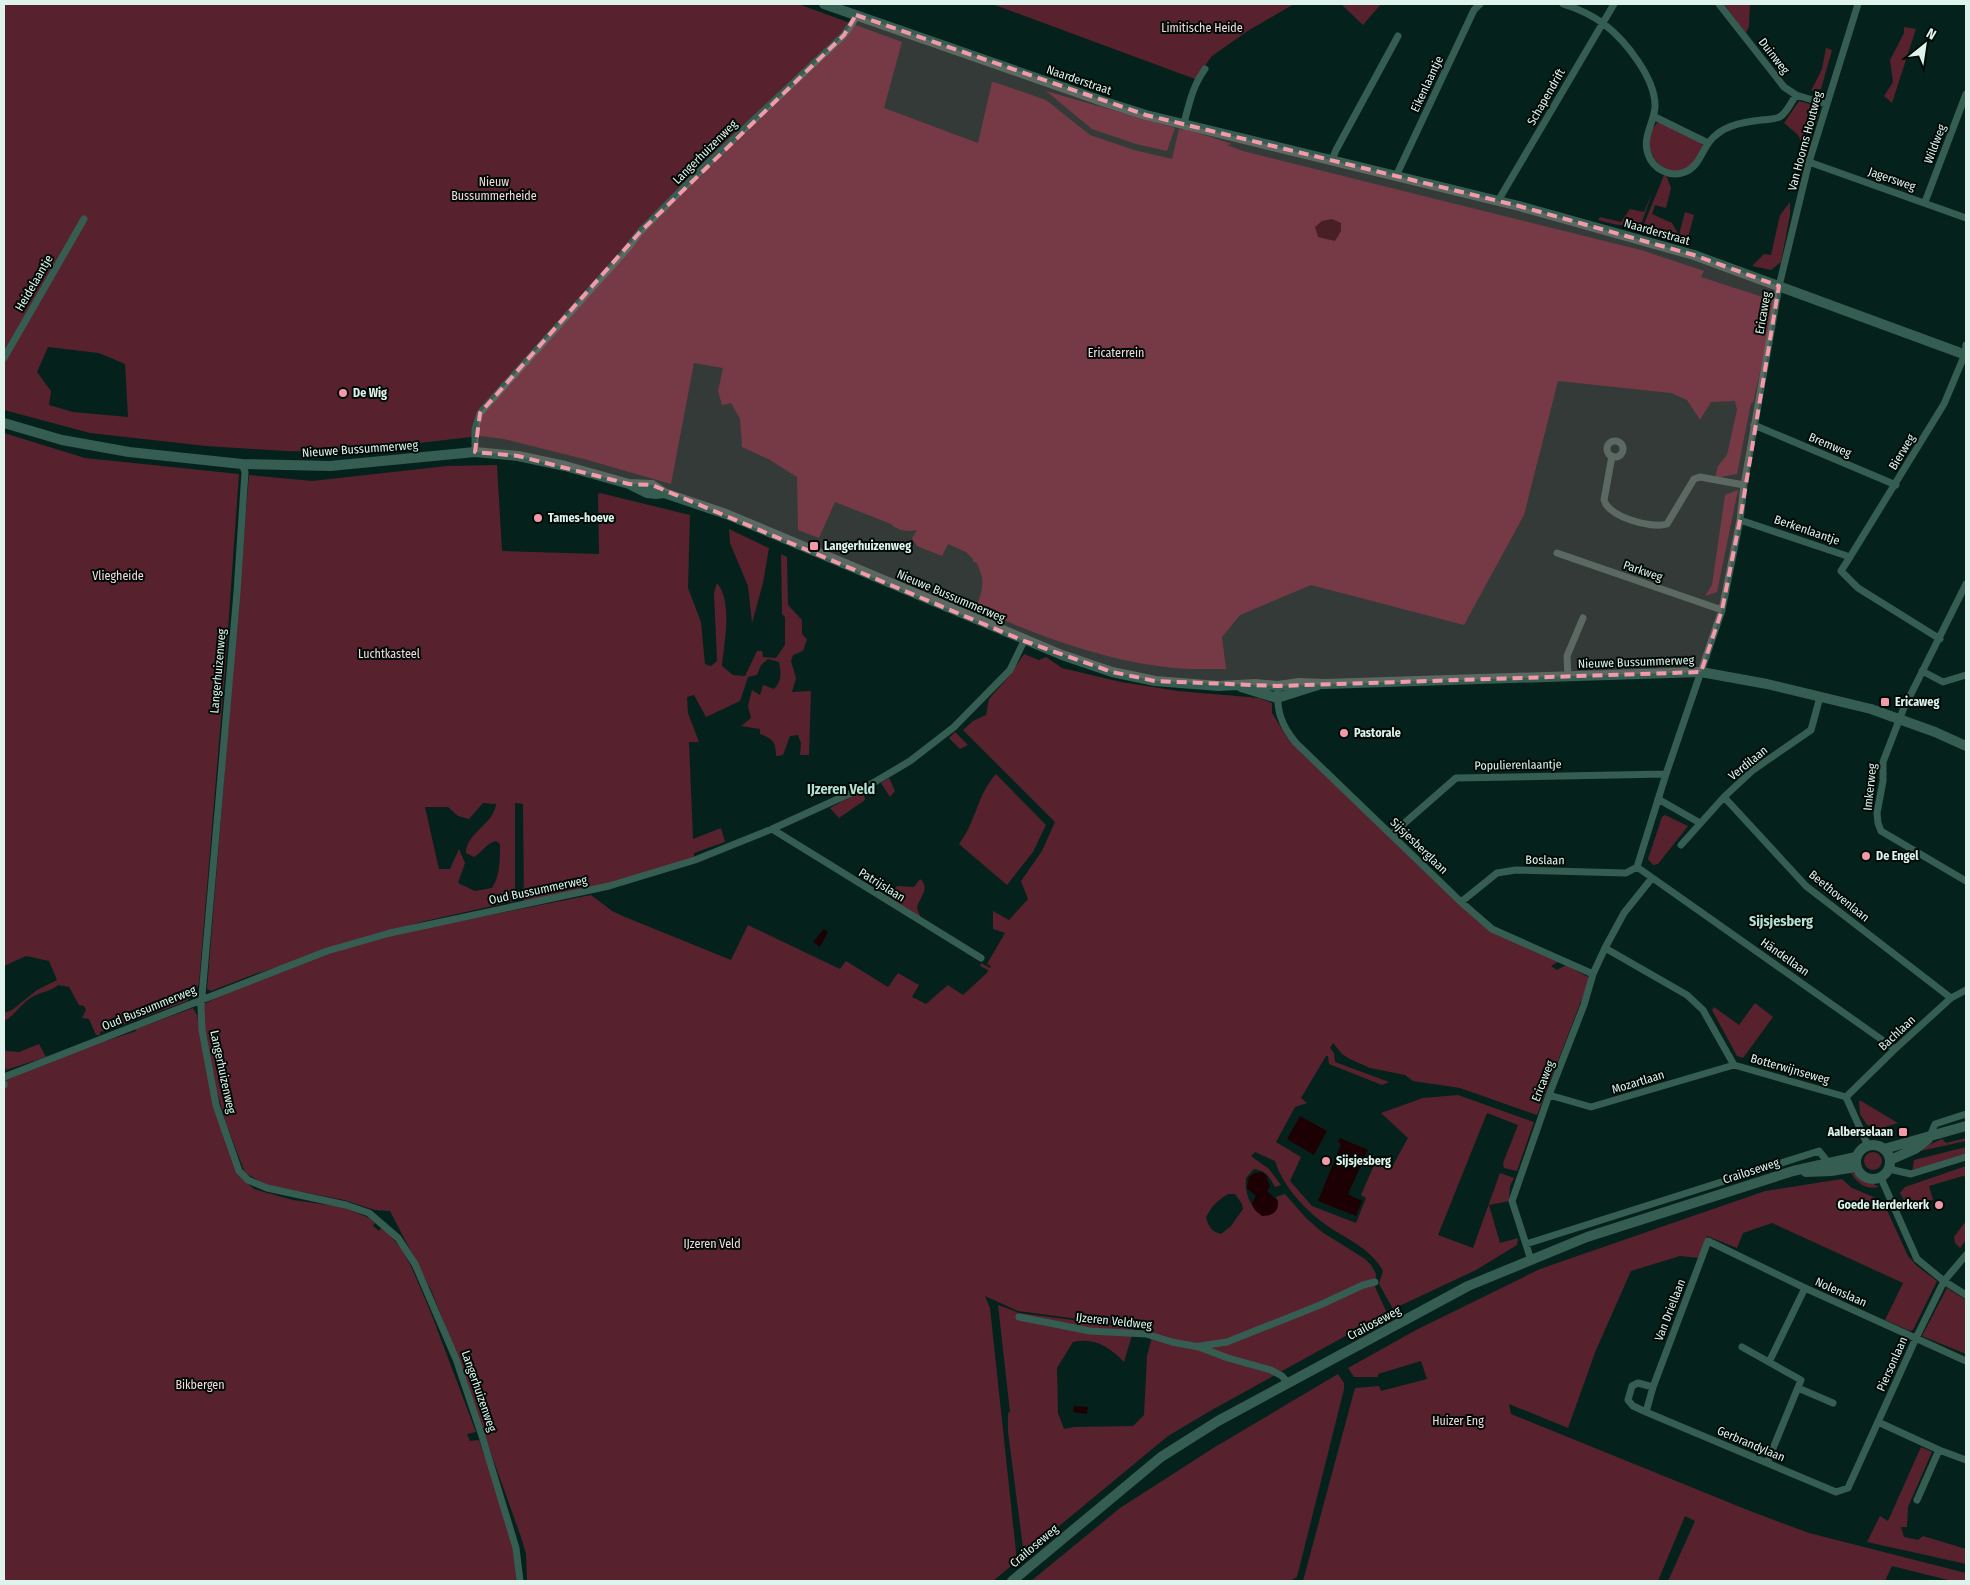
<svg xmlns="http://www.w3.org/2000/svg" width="1970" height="1585" font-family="'Fira Sans Condensed',sans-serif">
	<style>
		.green { fill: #57222d; fill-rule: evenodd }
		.water { fill: #1d0004 }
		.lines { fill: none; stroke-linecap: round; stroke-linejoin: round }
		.street { stroke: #365d52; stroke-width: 7 }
		.secondary { stroke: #365d52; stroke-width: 10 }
		.marked { fill: #f39aa8; fill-opacity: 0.2; stroke: #f39aa8; stroke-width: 4; stroke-dasharray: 10 6; stroke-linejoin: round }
		.poi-dot { fill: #f39aa8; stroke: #000a06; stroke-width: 2 }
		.labels { text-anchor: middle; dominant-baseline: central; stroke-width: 4; stroke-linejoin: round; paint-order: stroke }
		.park-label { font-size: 12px; fill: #f3d9dd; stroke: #000a06 }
		.street-label { font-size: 12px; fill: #def3ec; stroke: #000a06 }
		.poi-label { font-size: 12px; font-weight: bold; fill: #def3ec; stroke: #000a06; text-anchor: start }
		.neighbourhood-label { font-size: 14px; font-weight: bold; fill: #b5e1d3; stroke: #000a06 }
	</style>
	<rect width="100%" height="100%" fill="#04221b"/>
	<path class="green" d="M4,4h797v1l101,37 -18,66 94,35 14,-61 5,1 49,17 44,35 44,15 38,9 7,-30 4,1v-2l49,16 -5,1 16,6 398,99 63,21 -3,6 74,24 1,2 -23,100h-2l-14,71 -22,4 3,-12 9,-11 10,-45 -2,-9 -24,1 -11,18 -13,-20 -16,-7 -113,-12 -34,134 -60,110 -153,-40 -71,30 -18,22 4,32c-23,0 -45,1 -68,-3 -63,-9 -124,-32 -182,-58 7,-19 10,-27 0,-46h-3v-3l-7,-7 -18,-8 -6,12 -25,-10 -5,-8 5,-8c-9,2 -19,1 -26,-6l-56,-22 -16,36 -21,-8 -1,-53 -27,-17 -28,-13 -2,-28 -9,-16 -9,2 -4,-14 5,-23 -29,-5 -23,121 -87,-25 -80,-20 -24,-3 -139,16 -56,-1 -79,-5 -116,-13 -86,-23zM48,347l51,6 26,11 3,53 -55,-5 -24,-7 2,-14 -14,-19z
		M992,4h302l-48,28 -34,24 -17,23z
		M1341,4h40l-18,21z
		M1724,4h26l-1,22 -3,7z
		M1904,27l12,2 -24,74 -8,-7 9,-14 -3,-22 14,-27z
		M1826,48l6,2 -11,39 -10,2 11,-22z
		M1046,91l129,37 -8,23 -31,-7 -44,-15z
		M1799,101l17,5 3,8 -11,33 -5,-2 -5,-10 -14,-12z
		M1658,122l43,21 2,3c-3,5 -6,12 -10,17 -23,27 -61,-16 -35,-41z
		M1664,175h2l5,13 -5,20 -11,-3 -3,9 20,9 7,12 6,-23 9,3 -8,30 -44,-16z
		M1652,193l-10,29c-16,7 -28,2 -44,-2l2,-3 21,5 9,-13 14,3z
		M1790,202v13l-9,47 -10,8 -19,-4 12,-12 7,1 9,-40z
		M4,433l81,25 154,16 -14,197 -26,312 -5,11 -7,7 -78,29 -9,2v3h-4l-7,-16 -7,-1 4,-8 -2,-4 -5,-1 -10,-18 -11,-2c-7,6 -13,6 -22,10 -13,5 -20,20 -32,26v-8l8,-3 25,-20 20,-10 -8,-19 -23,-5 -22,10z
		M497,465l5,86 97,3 -1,-60 2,-1 90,22 -2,73 13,34 4,42 6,2 6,-5 -3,-68 3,-10c16,19 7,60 5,83l11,9 12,1 12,-25h5l1,6 13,1 9,-13v-28l-3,-3 -1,-60 6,3 1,48 14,15v14l5,5 -4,12 -10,4 -2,6 5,17 -4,14 19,-1 -2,64h-9l1,-12 -3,-8 -8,1 -7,19 -7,1c0,-14 -3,-17 -16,-22v-5l-19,-3 10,-8 -3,-12 4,-16 8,5 3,-10 11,4c8,-8 7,-16 5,-27l-11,-3 -7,6 -4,10 -9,2 -8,24 -34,16 -12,-22 -7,2 1,16 11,29h-10l4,97 28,-11 4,14 -31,11v9l-170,43 -1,-101 -8,-1v98l-94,21 -166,52 -44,17 -4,-2 42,-514 63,6 135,-15zM483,803l13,1c-2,20 -30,29 -30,49l8,4c9,-5 12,-14 22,-16l4,3c0,15 0,32 -8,44l-17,3 -17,-8 7,-20 -6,-14 -9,20h-11l-14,-62h23l10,9 11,3z
		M1738,490l-21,102 -12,4 7,-11 13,-90z
		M729,529l40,19 -6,35 -11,40 -4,-37 -18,-43z
		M1024,654l15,6 7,-3 16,11 59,14 57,9 81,7 13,5v10l15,24 204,193 67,32 -7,4 6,4 9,-5 24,13 -53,137 -77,-27 -47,-7 -8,-6 -35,-7 -20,-9 -8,-5 -9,-11 -3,5 4,5 1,9 54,20 -7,3 -53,-21 -1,-8h-2l-25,42 6,5 -12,4 -19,35 25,15 -11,24 22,25 44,17 10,-25 -5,-3 14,-32 16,6 17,-31 -27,-25 42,-15 35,-3 76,27 -17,49 -13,-3 -1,-5 15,-38 -31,-12 -49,122 35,13 27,-75 14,5 -4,8 -1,15 -20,4 11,38 18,-5 -1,7 -41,25 -83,39 -14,-25 4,-13c-13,-23 -33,-30 -54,-44 -22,-15 -46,-40 -54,-66l-20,-9 -4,4 18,13 12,16 -6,2c-6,-11 -9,-16 -21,-18l-8,9c-1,14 2,24 12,35l20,-12 -2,-4 9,-3 21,24 16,14 43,27 6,6 5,9 -1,13 12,26 -177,98 -42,25 -144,119 -16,-123v-19l2,-1 -12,-107 21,8 115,15 -10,34c-14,-15 -30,-25 -51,-20l-16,26 1,45 6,16 10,-2 59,-1 11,-11 3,-59 7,-27 -136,-18 -33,-15 5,12 27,253 -24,20h-466l-1,-27 -5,-17 -76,-212 -14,-35 -41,-79 -15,-1 -31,-10 -77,-15 -22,-12 -18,-47 -18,-60 -5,-28v-34l32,-16 78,-30 76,-23 201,-40 21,16 13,6 106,43 17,-35 92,44 6,-8 42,26 10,-14 21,12 -7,12 14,7 22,-19 15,10 24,-22 1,-3 -8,-4 1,-3 9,5 1,-2 -4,-2 18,-31 -12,-4v-18l16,9 19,-21 -7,-18 21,-30 13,-29 -92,-92 10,-9 13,-6 3,-16 21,-24zM1228,1194h7l7,10 1,5 -12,17 -10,8c-9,-2 -12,-7 -15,-16 5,-12 11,-17 22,-24z
		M955,732l13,13 -8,4 -11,-11z
		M996,774l50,51 -13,27 -26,33 -48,-41c17,-22 18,-49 37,-70z
		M889,778l6,13 -5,6 -9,-14z
		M863,790l2,10 -26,18 -9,-10z
		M1665,815l23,11 -30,38 -5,1 -5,-6 14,-42z
		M920,879c11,9 -1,19 -3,29l4,10 -36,-18 12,-14 17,1z
		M1755,1003l18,14 -30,41 -6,-2 -25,-46 2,-3 25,18z
		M193,1008l4,7 4,26 28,112 8,21 17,15 10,3 29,8 50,7 26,11 6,5 -2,3 6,5 2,-3 6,3 15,19 9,16 20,47 45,119 -9,2 3,7 9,-1 36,102 1,39h-512v-506l132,-44v-2z
		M39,1044l7,13 -40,13 -2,-6v-17l2,4 13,1z
		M1859,1101h2l37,22 -17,5 -14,-3 -7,-11z
		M1966,1138v3l-55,12 31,-14 4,4z
		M1966,1147v9l-54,16 2,-12z
		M1864 1161a9 9 0 1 1 18 0a9 9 0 1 1-18 0Z
		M1966,1166v11l-3,-1 -34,10 4,14 -25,7 -8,-14 5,-6z
		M1850,1172l29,15c-14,3 -22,-4 -29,-15z
		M1842,1179l10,9 24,10 9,8 23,50 9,10 20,15 -24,49 -3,1 -25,-11 18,-37 -131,-60 -29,10 -6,15 -30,-12 -8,22 -19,-2 -49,15 -35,79 -28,78 -59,-24 2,10 239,97 59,22 157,40v8h-14l-60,-15 -7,15h-217l27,-60 -10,-5 -27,65h-355l52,-193 24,-2 2,5 46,-12 -6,-18 -43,13v3h-24l-6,-9 68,-38 124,-61 225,-78z
		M1966,1221v19l-6,8 -5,-5 -1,-6z
		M1947,1288l19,12v54l-44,-18z
		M1338,1374l6,9v6l-47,188 -7,4h-259l89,-73 95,-61z
		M1921,1447l11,5 -24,55 -1,20h-6l3,10 14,3 5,-4 43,13v15l-99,-22 13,-26 8,5z"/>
	<path class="water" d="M1332,219l9,4v8l-6,10 -17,-4 -3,-10 7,-6z
		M824,929l4,3 -8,15 -7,-5z
		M1300,1116l27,15 -13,24 -27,-16z
		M1340,1138l28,12 -20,44 14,7 -6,15 -38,-15 23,-57 -3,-2z
		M1262,1172l4,3 4,12 -3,4 11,10c1,11 -6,15 -16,15l-8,-7 -2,-6 4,-7 -9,-8 2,-11 6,-4z
		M1074,1406l14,1 -1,7 -14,-2z"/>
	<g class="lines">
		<path class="street" d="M1563,4c13,4 30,12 41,20 22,17 52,55 51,83 -1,16 -13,30 -7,47 5,15 22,24 37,18 17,-7 17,-27 31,-37 13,-11 30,-13 46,-15 6,-1 14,0 19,-4 6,-4 11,-15 15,-21
			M1719,4l65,83 12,8 30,9
			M1655,117l53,26
			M1184,123c5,-19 9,-38 21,-54
			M1332,160l4,-10 62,-114
			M1809,162l157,56
			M1396,176l78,-166 6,-6
			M1498,201l116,-197
			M1925,202l41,-108
			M4,358l80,-139
			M1754,425l142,60
			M1607 449a8 8 0 1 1 16 0a8 8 0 1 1-16 0Z
			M475,452v-23l5,-16 147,-164 13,-17 67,-68 137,-129 9,-13 3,-7
			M1612,456l-8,44c5,17 47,29 63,24l27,-45 6,-2 44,8
			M242,464l3,8 -8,120 -36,415 1,23 14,75 23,66 9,9 19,8 79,17 23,8 29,25 17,26 41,95 26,77 34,112 4,33
			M1740,520l110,37 -9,14 17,17 82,51
			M1557,553l165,57
			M1850,557l94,-153 21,-50 1,-9
			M1966,584l-63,126 -20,52v19l-6,32 1,10 3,8 85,50
			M1922,671l21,11 23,-7
			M1568,677l-1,-21 16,-38
			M1278,686c-2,24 3,39 18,57l165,159 31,27 101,45
			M1724,797l82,89 145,112
			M1658,799l42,24
			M772,829l209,129
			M1392,834l64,-56 210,-4
			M1681,845l43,-48 29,-27 58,-40 9,-33
			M1637,867l29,-93 56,-164 18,-90 4,-35 35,-199 30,-124 49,-158
			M1637,867l258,182
			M1461,902l36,-29 19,-3 110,3 11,-6
			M1605,948l82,47 16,15 31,55 112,32 22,49
			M4,1077l323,-126 63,-18 219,-47 86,-26 77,-31 101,-46 37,-22 44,-34 56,-57 14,-29
			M4,1084v1
			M1549,1095l42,12 143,-42
			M1846,1097l49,-48 56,-51 15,-8
			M1930,1136l5,-12 31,-10
			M1889,1169l22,5 55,-17
			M1881,1178l36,81 27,22 22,14
			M1526,1244l293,-93 11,14
			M1531,1260l-19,-59 37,-106 35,-90 9,-31 12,-26 19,-35 28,-35
			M1019,1317l71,14 56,3 26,8 27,5 29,11 43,12 11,6 6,7
			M1200,1346l27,-4 93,-37 43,-20 12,-3
			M1742,1347l59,33 -34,83
			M1769,1362l36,-74
			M1653,1387l-15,-4 -6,3 -4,14 5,6 13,6 7,-25 55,-146 97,47 161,73
			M1798,1388l35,15
			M1646,1412l190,80 12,-4 68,-150 28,-57 22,-26
			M1878,1422l61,28 27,10
			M1917,1500l22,-50"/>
		<path class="secondary" d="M824,4l281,98 41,13 373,91 175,49 272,100
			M4,423l58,17 67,12 113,12 88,2 145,-14 43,4 47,10 64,18 18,9 9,1 8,-1
			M629,484l23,1 12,8 62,21 336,141 50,17 43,9 64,5 36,-2 23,2 21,-3 26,1 376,-12 66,12 104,25 64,23 31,14
			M1241,687l36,11 41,-13
			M1856 1162a17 17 0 1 1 34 0a17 17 0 1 1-34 0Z
			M1884,1149l82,-23
			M1890,1160l25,-11 13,-10
			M1806,1172l25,-1 25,-4
			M1012,1581l149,-124 57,-36 250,-135 119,-49 206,-66 63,-14"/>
	</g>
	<path class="marked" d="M856,15l290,100 373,91 175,49 85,31 -39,234 -18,90 -21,62 -423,14 -123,-5 -43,-9 -88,-31 -372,-156 -23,-1 -111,-28 -43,-4 5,-39 25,-28 135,-153 204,-197z"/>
	<g class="poi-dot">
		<circle cx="343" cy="393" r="5"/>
		<circle cx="538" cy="518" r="5"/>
		<rect x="809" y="541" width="10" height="10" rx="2.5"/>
		<rect x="1880" y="697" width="10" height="10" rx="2.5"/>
		<circle cx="1344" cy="733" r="5"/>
		<circle cx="1866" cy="856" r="5"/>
		<rect x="1898" y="1127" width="10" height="10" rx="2.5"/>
		<circle cx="1326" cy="1161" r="5"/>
		<circle cx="1939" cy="1205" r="5"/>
	</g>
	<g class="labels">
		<g class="park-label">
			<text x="1202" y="28">Limitische Heide</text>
			<text x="494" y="182">Nieuw<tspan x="494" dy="14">Bussummerheide</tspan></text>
			<text x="1116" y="353">Ericaterrein</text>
			<text x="118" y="576">Vliegheide</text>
			<text x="389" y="654">Luchtkasteel</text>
			<text x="712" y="1244">IJzeren Veld</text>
			<text x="200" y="1385">Bikbergen</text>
			<text x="1458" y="1421">Huizer Eng</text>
		</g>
		<g class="street-label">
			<text transform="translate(1774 56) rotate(52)">Duinweg</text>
			<text transform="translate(1079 80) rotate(19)">Naarderstraat</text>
			<text transform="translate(1427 84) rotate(-65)">Eikenlaantje</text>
			<text transform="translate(1546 97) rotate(-60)">Schapendrift</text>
			<text transform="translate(1805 141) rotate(-75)">Van Hoorns Houtweg</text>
			<text transform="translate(1935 144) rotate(-69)">Wildweg</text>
			<text transform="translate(705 152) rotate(-45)">Langerhuizenweg</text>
			<text transform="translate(1892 179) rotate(19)">Jagersweg</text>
			<text transform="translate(1657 232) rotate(16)">Naarderstraat</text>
			<text transform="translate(34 283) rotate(-60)">Heidelaantje</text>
			<text transform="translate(1763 313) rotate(-80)">Ericaweg</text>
			<text transform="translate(1830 445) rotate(23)">Bremweg</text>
			<text transform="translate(360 449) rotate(-4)">Nieuwe Bussummerweg</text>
			<text transform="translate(1902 452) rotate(-59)">Bierweg</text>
			<text transform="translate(1807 530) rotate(19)">Berkenlaantje</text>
			<text transform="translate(1643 571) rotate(19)">Parkweg</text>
			<text transform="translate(951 596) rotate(23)">Nieuwe Bussummerweg</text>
			<text transform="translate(1636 662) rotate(-2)">Nieuwe Bussummerweg</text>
			<text transform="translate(218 671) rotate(-85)">Langerhuizenweg</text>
			<text transform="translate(1748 763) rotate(-39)">Verdilaan</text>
			<text transform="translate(1518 765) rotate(-1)">Populierenlaantje</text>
			<text transform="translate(1870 787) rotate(-84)">Imkerweg</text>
			<text transform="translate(1419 846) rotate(44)">Sijsjesberglaan</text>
			<text transform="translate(1545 860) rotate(1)">Boslaan</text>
			<text transform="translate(882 885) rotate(32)">Patrijslaan</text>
			<text transform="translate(538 890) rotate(-12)">Oud Bussummerweg</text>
			<text transform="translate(1839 896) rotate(39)">Beethovenlaan</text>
			<text transform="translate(1785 957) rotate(35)">Händellaan</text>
			<text transform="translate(149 1008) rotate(-22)">Oud Bussummerweg</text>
			<text transform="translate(1897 1033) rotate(-43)">Bachlaan</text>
			<text transform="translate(1790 1069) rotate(16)">Botterwijnseweg</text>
			<text transform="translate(223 1072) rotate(78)">Langerhuizenweg</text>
			<text transform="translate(1543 1081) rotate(-69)">Ericaweg</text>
			<text transform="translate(1638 1082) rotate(-17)">Mozartlaan</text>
			<text transform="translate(1751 1171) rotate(-18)">Crailoseweg</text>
			<text transform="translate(1841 1292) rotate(24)">Nolenslaan</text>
			<text transform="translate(1670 1310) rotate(-69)">Van Driellaan</text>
			<text transform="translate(1114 1321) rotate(6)">IJzeren Veldweg</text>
			<text transform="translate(1374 1323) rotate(-28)">Crailoseweg</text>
			<text transform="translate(1892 1364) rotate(-66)">Piersonlaan</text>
			<text transform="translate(479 1391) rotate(71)">Langerhuizenweg</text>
			<text transform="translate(1751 1444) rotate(23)">Gerbrandylaan</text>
			<text transform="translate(1034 1546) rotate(-40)">Crailoseweg</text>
		</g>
		<g class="poi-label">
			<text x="353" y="393">De Wig</text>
			<text x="548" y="518">Tames-hoeve</text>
			<text x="824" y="546">Langerhuizenweg</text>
			<text x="1895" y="702">Ericaweg</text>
			<text x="1354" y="733">Pastorale</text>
			<text x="1876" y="856">De Engel</text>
			<text x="1893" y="1132" text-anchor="end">Aalberselaan</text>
			<text x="1336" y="1161">Sijsjesberg</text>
			<text x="1929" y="1205" text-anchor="end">Goede Herderkerk</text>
		</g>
		<g class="neighbourhood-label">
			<text x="841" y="789">IJzeren Veld</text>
			<text x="1781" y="921">Sijsjesberg</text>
		</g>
	</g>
	<rect width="1970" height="1585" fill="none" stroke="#def3ec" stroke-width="10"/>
	<g transform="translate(1925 45) rotate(30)" stroke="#000a06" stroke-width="4" paint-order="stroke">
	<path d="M0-4L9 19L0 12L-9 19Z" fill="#def3ec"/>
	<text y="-8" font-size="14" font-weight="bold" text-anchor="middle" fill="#def3ec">N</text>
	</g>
</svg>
